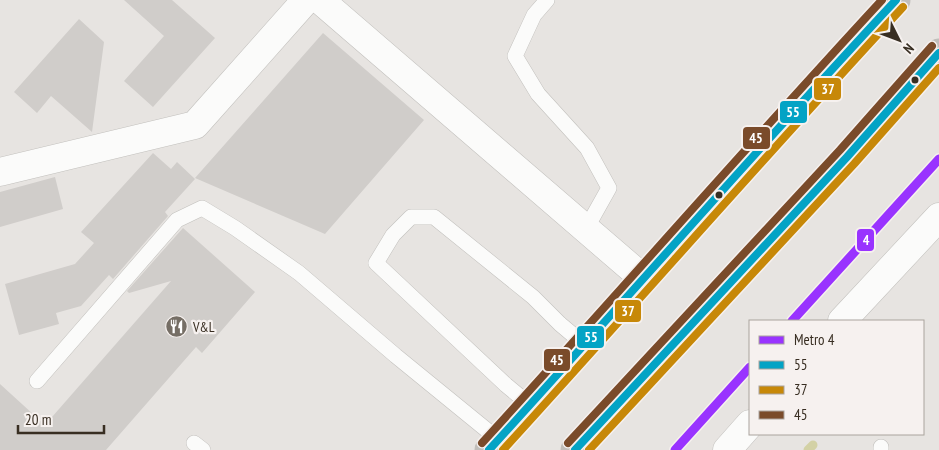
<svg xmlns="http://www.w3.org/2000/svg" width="939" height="450" font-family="'PT Sans Narrow',sans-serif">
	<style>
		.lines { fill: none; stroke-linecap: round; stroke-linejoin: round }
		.stream { stroke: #d3d1a5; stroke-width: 9 }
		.building { fill: #d0cdca }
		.lane-casing { stroke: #c2c0bd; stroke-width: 16 }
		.street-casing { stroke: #c2c0bd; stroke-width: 29 }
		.highway-casing { stroke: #c3c0bc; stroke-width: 29 }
		.lane { stroke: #fbfbfa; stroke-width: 15 }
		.street { stroke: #fbfbfa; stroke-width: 28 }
		.highway { stroke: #c1beba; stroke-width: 28 }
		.bus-1-casing { stroke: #f6f1ef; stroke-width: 11 }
		.bus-2-casing { stroke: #f6f1ef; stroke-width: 11 }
		.bus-3-casing { stroke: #f6f1ef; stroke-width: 11 }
		.bus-1 { stroke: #03a3c5; stroke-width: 8 }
		.bus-2 { stroke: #c78808; stroke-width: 8 }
		.bus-3 { stroke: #7a4b2a; stroke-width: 8 }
		.metro-1-casing { stroke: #f6f1ef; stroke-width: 12 }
		.metro-1 { stroke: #93f; stroke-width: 9 }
		.bus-dot { fill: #382e22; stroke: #f6f1ef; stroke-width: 2 }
		.labels { text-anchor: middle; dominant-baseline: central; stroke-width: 4.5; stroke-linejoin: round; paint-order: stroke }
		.poi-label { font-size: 14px; fill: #382e22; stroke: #f6f1ef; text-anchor: start }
		.line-badge { stroke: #f6f1ef; stroke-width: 2 }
		.badge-label { font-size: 14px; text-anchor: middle; font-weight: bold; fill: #fff }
	</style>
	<rect width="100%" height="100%" fill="#e7e4e1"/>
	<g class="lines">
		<path class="stream" d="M808,450l5,-5"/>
	</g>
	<path class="building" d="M124,0h48l43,38 -62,69 -29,-26 40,-45z
		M79,19l25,23 -12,90 -41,-36 -14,17 -23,-21z
		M323,33l101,87 -99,114 -130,-56z
		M153,153l18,16 6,-7 18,17 -30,33 3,4 -55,63 -4,-4 -28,31 -25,7 3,11 -40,11 -14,-51 70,-20 19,-21 -13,-11z
		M55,177l8,32 -63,18v-35z
		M183,228l72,64 -53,61 -6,-6 -90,103h-106v-66l45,41 126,-144 -42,12 -2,-2z"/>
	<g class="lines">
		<defs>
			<path id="lane" d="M547,0l-13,15 -19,41 23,38 49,54 22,40 -23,41
				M37,381l140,-161 25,-12 33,20 64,45 97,83 103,84
				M530,405l-24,-20 -130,-122 17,-28 18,-18h23l99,80 27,27 25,21
				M194,443l9,7
				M881,447v3"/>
			<path id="street" d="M320,0l324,279
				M0,172l195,-47 111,-125
				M842,321l97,-104
				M727,450l23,-26"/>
			<path id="highway" d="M489,450l96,-105 209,-235 102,-110
				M575,450l272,-293 92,-104"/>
		</defs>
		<use href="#lane" class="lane-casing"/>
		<use href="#street" class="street-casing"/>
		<use href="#highway" class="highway-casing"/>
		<use href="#lane" class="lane"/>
		<use href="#street" class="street"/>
		<use href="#highway" class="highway"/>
		<defs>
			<path id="bus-1" d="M489,450c136,-149 269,-302 407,-450
				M575,450l272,-293 92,-104"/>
			<path id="bus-2" d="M503,450c134,-147 265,-297 400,-443
				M589,450l265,-286 85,-96"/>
			<path id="bus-3" d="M482,443c134,-147 265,-297 400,-443
				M568,443l272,-293 92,-104"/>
		</defs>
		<use href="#bus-1" class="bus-1-casing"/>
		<use href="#bus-2" class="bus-2-casing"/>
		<use href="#bus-3" class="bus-3-casing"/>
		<use href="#bus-1" class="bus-1"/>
		<use href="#bus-2" class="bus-2"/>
		<use href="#bus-3" class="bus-3"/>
		<defs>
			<path id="metro-1" d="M792,321l147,-162
				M675,450l75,-83"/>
		</defs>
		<use href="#metro-1" class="metro-1-casing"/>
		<use href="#metro-1" class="metro-1"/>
	</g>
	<defs>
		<symbol id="restaurant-disc" viewBox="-11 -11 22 22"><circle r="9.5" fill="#756e65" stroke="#f6f1ef"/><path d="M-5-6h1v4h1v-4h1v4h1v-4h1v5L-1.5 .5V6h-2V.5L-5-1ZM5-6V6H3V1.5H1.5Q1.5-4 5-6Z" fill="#fff"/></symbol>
	</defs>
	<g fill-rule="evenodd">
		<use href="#restaurant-disc" x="164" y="314" width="25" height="25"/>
	</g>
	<g class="bus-dot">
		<circle cx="915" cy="80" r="4.5"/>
		<circle cx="719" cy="195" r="4.5"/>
	</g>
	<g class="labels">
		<g class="poi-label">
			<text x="193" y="327">V&amp;L</text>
		</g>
	</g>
	<g class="line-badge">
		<rect x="813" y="77" width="29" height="24" rx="5" fill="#c78808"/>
		<rect x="779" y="100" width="29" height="24" rx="5" fill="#03a3c5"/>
		<rect x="742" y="126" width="29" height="24" rx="5" fill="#7a4b2a"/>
		<rect x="856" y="228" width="19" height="24" rx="5" fill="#93f"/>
		<rect x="614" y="299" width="28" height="24" rx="5" fill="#c78808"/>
		<rect x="576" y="325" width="29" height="24" rx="5" fill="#03a3c5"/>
		<rect x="543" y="348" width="28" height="24" rx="5" fill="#7a4b2a"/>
	</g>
	<g class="badge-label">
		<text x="828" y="94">37</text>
		<text x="793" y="117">55</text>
		<text x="756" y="143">45</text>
		<text x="866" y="245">4</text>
		<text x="628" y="316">37</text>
		<text x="591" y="342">55</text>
		<text x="557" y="365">45</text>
	</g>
	<rect x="749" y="320" width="175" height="115" fill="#f6f1ef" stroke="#aaa39d"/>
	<rect x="759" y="336" width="25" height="8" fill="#9933ff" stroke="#aaa39d"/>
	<text x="794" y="345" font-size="15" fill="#382e22">Metro 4</text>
	<rect x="759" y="361" width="25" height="8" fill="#03a3c5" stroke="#aaa39d"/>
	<text x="794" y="370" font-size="15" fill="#382e22">55</text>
	<rect x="759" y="386" width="25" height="8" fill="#c78808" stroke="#aaa39d"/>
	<text x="794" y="395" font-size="15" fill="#382e22">37</text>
	<rect x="759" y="411" width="25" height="8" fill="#7a4b2a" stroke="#aaa39d"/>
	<text x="794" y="420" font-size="15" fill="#382e22">45</text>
	<g transform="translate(899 40) rotate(132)" stroke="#f6f1ef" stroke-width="4" paint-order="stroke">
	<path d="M0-4L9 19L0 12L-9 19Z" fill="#382e22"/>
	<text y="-8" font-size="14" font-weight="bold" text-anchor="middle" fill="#382e22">N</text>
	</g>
	<path d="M18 425v8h86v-8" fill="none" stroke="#382e22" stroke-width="2.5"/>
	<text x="25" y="425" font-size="15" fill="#382e22" stroke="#f6f1ef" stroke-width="4" paint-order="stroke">20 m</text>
</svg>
